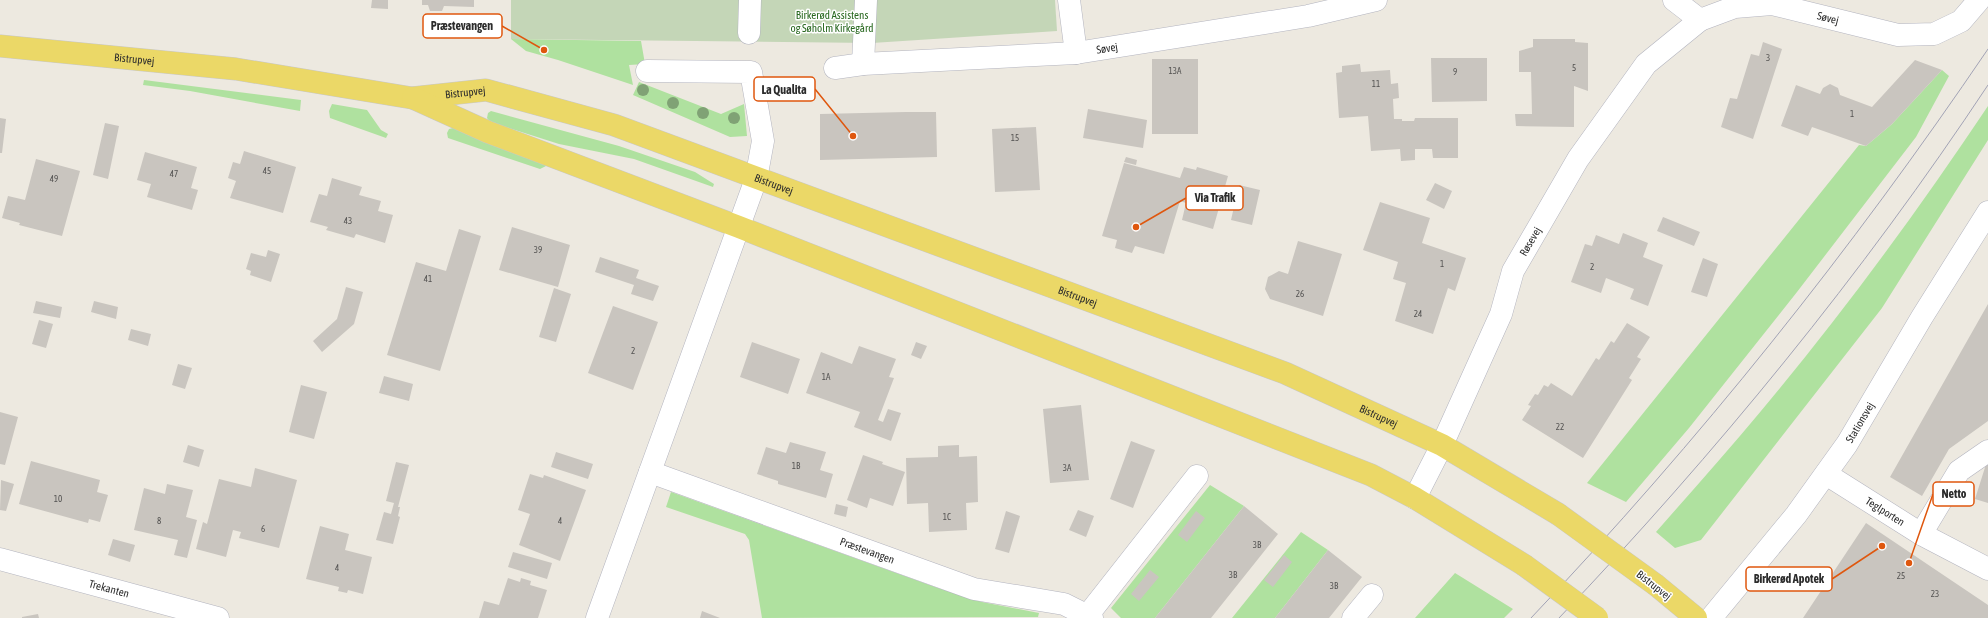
<svg xmlns="http://www.w3.org/2000/svg" width="1988" height="618" font-family="'Asap Condensed',sans-serif">
	<style>
		.green { fill: #afe19f }
		.cemetery { fill: #c4d6b7 }
		.building { fill: #c9c5bf }
		.lines { fill: none; stroke-linecap: round; stroke-linejoin: round }
		.minor-casing { stroke: #b3b4bf; stroke-width: 23 }
		.major-casing { stroke: #c8c8c8; stroke-width: 23 }
		.minor { stroke: #fff; stroke-width: 22 }
		.major { stroke: #ebd867; stroke-width: 22 }
		.tram { stroke: #a2a3b5; stroke-width: 1 }
		.major-bridge-casing { stroke: #c8c8c8; stroke-width: 23; stroke-linecap: butt }
		.major-bridge { stroke: #ebd867; stroke-width: 22 }
		.tree { fill: #80a275 }
		.labels { text-anchor: middle; dominant-baseline: central; stroke-width: 3; stroke-linejoin: round; paint-order: stroke }
		.number-label { font-size: 9px; fill: #535251 }
		.park-label { font-size: 11px; fill: #27671e; stroke: #fff }
		.street-label { font-size: 11px; fill: #2c2c2c; stroke: #fff }
		.leader { fill: none; stroke: #df570e; stroke-width: 1.5 }
		.callout-dot { fill: #df570e; stroke: #fff; stroke-width: 1.5 }
		.callout { fill: #fff; stroke: #df570e; stroke-width: 1.5 }
		.callout-label { font-size: 12px; text-anchor: middle; font-weight: bold; fill: #2c2c2c }
	</style>
	<rect width="100%" height="100%" fill="#ede9e0"/>
	<path class="green" d="M511,39l130,2 4,23 -16,1 4,20 -75,-25 -32,-9z
		M1942,70l7,6 -33,61 -119,155 -108,136 -63,74 -39,-19 272,-338 7,1 26,-22z
		M144,80l157,20 -1,11 -110,-20 -47,-6z
		M639,82l82,32 23,-10 3,32 -17,1 -97,-42z
		M332,104l35,6 14,20 7,4 -2,4 -56,-20 -1,-7z
		M1988,106v34l-106,168 -181,232 -26,8 -19,-16c35,-40 71,-80 105,-121 81,-97 157,-200 227,-305z
		M491,111l128,35 76,26 19,12 -1,3 -79,-28 -75,-15 -69,-22 -3,-4 1,-5z
		M453,128l95,34 -2,4 -6,3 -92,-31 -1,-5 2,-4z
		M1210,485l34,21 -89,112h-34l-10,-10z
		M671,492l267,96 44,14 57,11 -1,4 -276,1 -13,-78 -4,-6 -79,-27z
		M1301,532l27,18 -53,68h-43z
		M1455,573l58,36 -9,9h-89z"/>
	<path class="cemetery" d="M511,0h544l2,31 -185,12 -361,-4z"/>
	<path class="building" d="M372,0h16v9l-17,-1z
		M422,0h52v7l-30,-1 -2,5h-12l-2,-6h-6z
		M1533,39h42v3l13,1v48l-14,-5v41l-58,-1 -1,-12h17l-1,-42h-12v-21l14,-4z
		M1763,42l19,7 -29,90 -32,-12 9,-29 7,1 14,-45 8,2z
		M1431,58h56v43l-55,1z
		M1152,59h46v75h-46z
		M1915,60l27,10 -50,54 -26,22 -54,-19 -4,9 -27,-10 15,-41 24,9 3,-6 7,-4 8,4 2,7 32,12z
		M1360,64l1,8 29,-2 1,14 7,-1 1,15 -6,1 1,20h8v2h12l1,-3h43v40h-25l-1,-9h-17v11l-14,1 -1,-12 -29,2 -3,-35 -29,2 -3,-45 6,-1v-6z
		M1088,109l59,11 -4,28 -60,-10z
		M906,112h30l1,45 -117,3v-46z
		M0,118l6,1 -4,34h-2z
		M105,123l14,3 -11,53 -15,-4z
		M1036,127l4,63 -45,2 -3,-63z
		M244,151l52,16 -13,46 -53,-15 6,-17 -8,-3 5,-16 7,2z
		M145,152l52,15 -6,21 7,2 -6,20 -45,-13 4,-13 -14,-4z
		M1126,157l11,3 -1,5 -12,-3z
		M36,159l44,12 -18,65 -43,-11 1,-2 -18,-5 6,-22 17,4z
		M1124,163l56,15 4,-11 12,3 1,-3 31,9 -15,53 -31,-9 4,-17 -6,-2 -16,53 -29,-8 -3,7 -17,-5 2,-8 -15,-4z
		M332,178l30,9 -3,8 22,6 -3,10 15,4 -8,28 -29,-9 -2,4 -28,-8 2,-3 -18,-5 9,-28 8,2z
		M1435,183l17,8 -8,18 -18,-9z
		M1239,185l21,5 -8,35 -21,-5z
		M1380,202l50,16 -8,25 44,15 -11,33 -7,-3 -15,46 -38,-13 11,-38 -13,-4 5,-17 -35,-12z
		M1663,217l37,15 -6,14 -37,-15z
		M512,227l58,18 -12,42 -59,-17z
		M459,229l22,7 -41,135 -53,-16 29,-93 30,9z
		M1623,233l25,10 -5,14 20,8 -15,41 -18,-7 4,-10 -28,-11 -5,15 -30,-11 14,-38 7,2 4,-11 23,9z
		M1298,241l44,13 -19,62 -53,-17 -5,-10 3,-12 11,-6 9,3z
		M268,250l12,4 -9,28 -21,-7 1,-4 -5,-2 5,-16 15,4z
		M600,257l39,13 -3,8 23,8 -6,15 -22,-7 3,-9 -39,-13z
		M1703,258l15,6 -11,33 -16,-5z
		M346,287l17,5 -9,32 -32,28 -9,-11 24,-22z
		M554,288l17,6 -15,48 -17,-5z
		M36,301l26,6 -2,11 -27,-5z
		M94,301l24,6 -2,12 -25,-7z
		M1988,304v117l-39,28 -27,47 -32,-19z
		M613,306l45,16 -25,68 -45,-17z
		M39,320l14,4 -7,24 -14,-4z
		M1627,323l23,14 -13,20 4,2 -12,19 3,2 -49,78 -61,-38 9,-14 -3,-1 7,-11 3,1 6,-10 4,2 3,-4 21,13 24,-38 3,2 12,-19 3,2z
		M131,329l20,5 -3,12 -20,-6z
		M752,342l48,17 -12,35 -48,-17z
		M916,342l11,4 -6,13 -10,-4z
		M859,346l37,13 -7,18 5,1 -16,42 5,2 5,-13 13,4 -10,28 -37,-14 6,-15 -54,-19 15,-41 31,12z
		M178,364l14,4 -7,21 -13,-4z
		M384,376l29,8 -4,17 -30,-8z
		M301,385l26,7 -13,47 -25,-7z
		M1081,405l8,75 -39,3 -7,-74z
		M0,412l18,5 -13,48 -5,-1z
		M1131,441l24,9 -22,58 -23,-9z
		M790,442l36,10 -6,18 13,4 -7,24 -48,-14v-3l-21,-7 9,-27 20,6z
		M188,445l16,5 -5,17 -16,-5z
		M959,445v12l18,-1 1,46 -12,1 1,27 -38,2 -1,-29 -21,1 -1,-46 32,-1v-11z
		M556,452l37,12 -5,15 -37,-12z
		M863,455l20,7 -1,2 23,8 -12,34 -23,-8 -3,10 -20,-8z
		M1988,458v45l-13,-4z
		M31,461l69,19 -3,12 11,3 -8,27 -11,-3 -1,4 -69,-19z
		M396,462l13,3 -11,42h2l-2,9 2,1 -7,27 -17,-4 8,-28 7,2 3,-11 -8,-2z
		M255,468l42,12 -18,68 -40,-10 2,-6 -8,-2 -7,27 -30,-8 7,-27 4,2 12,-45 32,8z
		M530,474l13,4 1,-3 42,15 -26,71 -41,-16 11,-31 -12,-4z
		M1,480l13,4 -8,27 -6,-1z
		M167,484l26,6 -7,27 11,3 -10,38 -13,-3 4,-15 -44,-10 10,-42 21,6z
		M836,504l12,3 -2,10 -12,-3z
		M1244,506l34,28 -67,84h-56z
		M1078,510l16,6 -8,21 -17,-7z
		M1006,511l14,5 -11,37 -14,-4z
		M1196,511l9,7 -18,24 -9,-7z
		M1866,523l122,82v13h-185z
		M320,526l29,8 -4,16 27,7 -9,37 -15,-4 -1,3 -9,-2 1,-4 -33,-8z
		M113,539l22,6 -5,17 -22,-7z
		M1328,550l34,27 -33,41h-54z
		M513,552l39,11 -5,16 -39,-12z
		M1284,555l8,7 -19,25 -9,-7z
		M1150,570l9,7 -20,24 -8,-7z
		M508,578l12,4 1,-4 10,3 -1,4 17,5 -9,28h-59l5,-17 15,4z
		M702,611l18,7h-20z
		M38,614l1,4h-17v-1z"/>
	<g class="lines">
		<defs>
			<g id="minor">
				<path d="M1069,0l7,53"/>
				<path id="s1" d="M1674,0l26,20 35,-13 37,-3 126,31 36,-1 27,-13 18,-21"/>
				<path d="M749,33l1,-33"/>
				<path d="M863,64l3,-64"/>
				<path id="s2" d="M835,68l28,-4 213,-11 232,-37 68,-16"/>
				<path id="s3" d="M650,472l324,117 90,15 28,14"/>
				<path id="s4" d="M1826,474l95,60 67,35"/>
				<path id="s5" d="M1415,498l27,-53 59,-131 12,-43 65,-112 68,-95 54,-44"/>
				<path d="M1921,534l38,-63 29,-20"/>
				<path id="s6" d="M0,559l218,59"/>
				<path d="M1087,616l110,-140"/>
				<path d="M597,618l159,-439 7,-38 -12,-69 -104,-1"/>
				<path d="M1353,618l19,-23"/>
				<path id="s7" d="M1711,618l85,-103 51,-71 75,-127 66,-105"/>
			</g>
			<g id="major">
				<path id="s8" d="M0,46l236,23 176,29 74,-8 128,35 671,248 157,72 116,69"/>
				<path d="M413,98l75,34 251,95 632,248 44,23 109,67"/>
				<path d="M1656,585l40,33"/>
			</g>
		</defs>
		<use href="#minor" class="minor-casing"/>
		<use href="#major" class="major-casing"/>
		<use href="#minor" class="minor"/>
		<use href="#major" class="major"/>
		<path class="tram" d="M1531,618c168,-177 320,-367 457,-569
			M1559,618c157,-165 303,-343 429,-533"/>
		<defs>
			<path id="major-bridge" d="M1558,514l98,71
				M1524,565l73,53"/>
		</defs>
		<use href="#major-bridge" class="major-bridge-casing"/>
		<use href="#major-bridge" class="major-bridge"/>
	</g>
	<g class="tree">
		<circle cx="643" cy="90" r="6"/>
		<circle cx="673" cy="103" r="6"/>
		<circle cx="703" cy="113" r="6"/>
		<circle cx="734" cy="118" r="6"/>
	</g>
	<g class="labels">
		<g class="number-label">
			<text x="1768" y="58">3</text>
			<text x="1574" y="68">5</text>
			<text x="1175" y="71">13A</text>
			<text x="1455" y="72">9</text>
			<text x="1376" y="84">11</text>
			<text x="1852" y="114">1</text>
			<text x="1015" y="138">15</text>
			<text x="267" y="171">45</text>
			<text x="174" y="174">47</text>
			<text x="54" y="179">49</text>
			<text x="348" y="221">43</text>
			<text x="538" y="250">39</text>
			<text x="1442" y="264">1</text>
			<text x="1592" y="267">2</text>
			<text x="428" y="279">41</text>
			<text x="1300" y="294">26</text>
			<text x="1418" y="314">24</text>
			<text x="633" y="351">2</text>
			<text x="826" y="377">1A</text>
			<text x="1560" y="427">22</text>
			<text x="796" y="466">1B</text>
			<text x="1067" y="468">3A</text>
			<text x="58" y="499">10</text>
			<text x="947" y="517">1C</text>
			<text x="159" y="521">8</text>
			<text x="560" y="521">4</text>
			<text x="263" y="529">6</text>
			<text x="1257" y="545">3B</text>
			<text x="337" y="568">4</text>
			<text x="1233" y="575">3B</text>
			<text x="1901" y="576">25</text>
			<text x="1334" y="586">3B</text>
			<text x="1935" y="594">23</text>
		</g>
		<g class="park-label">
			<text x="832" y="15">Birkerød Assistens<tspan x="832" dy="13">og Søholm Kirkegård</tspan></text>
		</g>
		<g class="street-label">
			<text stroke="none"><textPath href="#s1" startOffset="165">Søvej</textPath></text>
			<text stroke="none"><textPath href="#s2" startOffset="273">Søvej</textPath></text>
			<text stroke="none"><textPath href="#s8" startOffset="135">Bistrupvej</textPath></text>
			<text stroke="none"><textPath href="#s8" startOffset="469">Bistrupvej</textPath></text>
			<text stroke="none"><textPath href="#s8" startOffset="793">Bistrupvej</textPath></text>
			<text stroke="none"><textPath href="#s5" startOffset="282">Røsevej</textPath></text>
			<text stroke="none"><textPath href="#s8" startOffset="1117">Bistrupvej</textPath></text>
			<text stroke="none"><textPath href="#s8" startOffset="1441">Bistrupvej</textPath></text>
			<text stroke="none"><textPath href="#s7" startOffset="246">Stationsvej</textPath></text>
			<text stroke="none"><textPath href="#s4" startOffset="70">Teglporten</textPath></text>
			<text stroke="none"><textPath href="#s3" startOffset="231">Præstevangen</textPath></text>
			<text transform="translate(1654 585) rotate(38)">Bistrupvej</text>
			<text stroke="none"><textPath href="#s6" startOffset="113">Trekanten</textPath></text>
		</g>
	</g>
	<path class="leader" d="M544 50L502 26M853 136L815 89M1136 227L1186 198M1909 563L1933 494M1882 546L1832 579"/>
	<g class="callout-dot">
		<circle cx="544" cy="50" r="4"/>
		<circle cx="853" cy="136" r="4"/>
		<circle cx="1136" cy="227" r="4"/>
		<circle cx="1909" cy="563" r="4"/>
		<circle cx="1882" cy="546" r="4"/>
	</g>
	<g class="callout">
		<rect x="423" y="14" width="79" height="24" rx="4"/>
		<rect x="754" y="77" width="61" height="24" rx="4"/>
		<rect x="1186" y="186" width="57" height="24" rx="4"/>
		<rect x="1933" y="482" width="41" height="24" rx="4"/>
		<rect x="1746" y="567" width="86" height="24" rx="4"/>
	</g>
	<g class="callout-label">
		<text x="462" y="30">Præstevangen</text>
		<text x="784" y="94">La Qualita</text>
		<text x="1215" y="202">Via Trafik</text>
		<text x="1954" y="498">Netto</text>
		<text x="1789" y="583">Birkerød Apotek</text>
	</g>
</svg>
